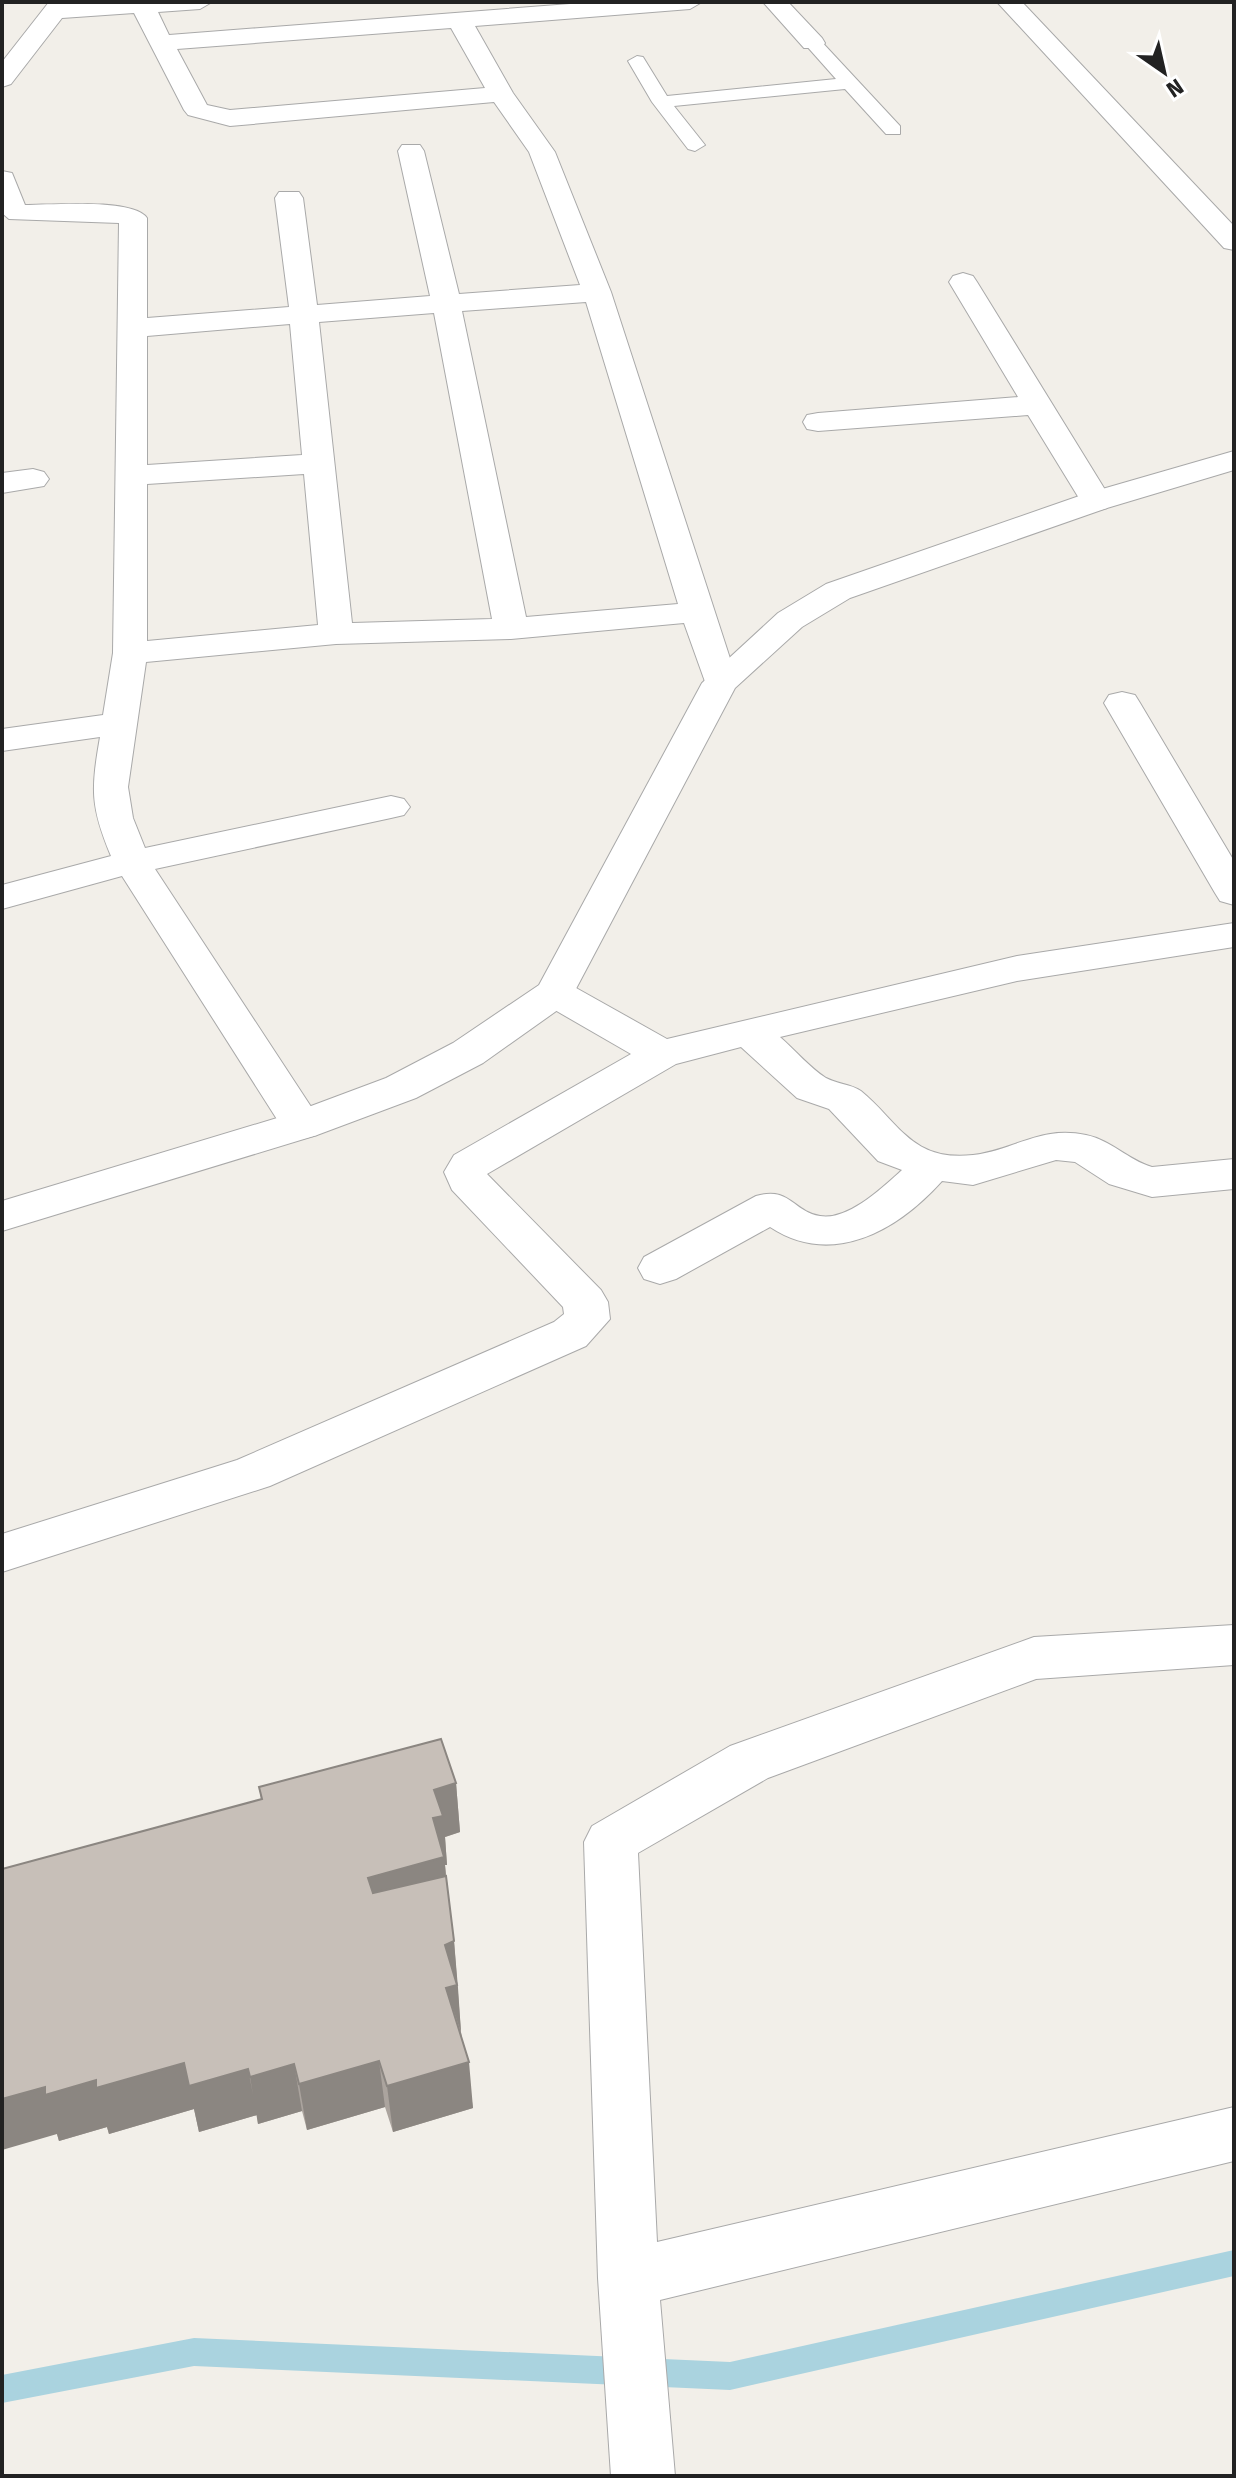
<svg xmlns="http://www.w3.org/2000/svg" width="1236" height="2478" font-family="'Fira Sans',sans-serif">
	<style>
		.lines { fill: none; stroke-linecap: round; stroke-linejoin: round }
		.stream { fill: #aad3df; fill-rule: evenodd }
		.service-casing { stroke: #a9a9a9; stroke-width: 2 }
		.minor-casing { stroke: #a9a9a9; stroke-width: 2 }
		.tertiary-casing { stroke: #a9a9a9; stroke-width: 2 }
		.service { fill: #fff; fill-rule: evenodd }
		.minor { fill: #fff; fill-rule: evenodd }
		.tertiary { fill: #fff; fill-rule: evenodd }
		.wall { fill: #aba49e }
		.shaded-wall { fill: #8b8681 }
		.building { fill: #c7bfb8; stroke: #8b8681; stroke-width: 2 }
	</style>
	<rect width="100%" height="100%" fill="#f2efe9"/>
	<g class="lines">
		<path class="stream" d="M1234,2250v26l-504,114 -536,-24 -192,37v-28l192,-37 536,24z"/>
		<defs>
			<path id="service" d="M813,38l6,1 81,87v8h-14l-41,-45 -171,17 31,39 -10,6 -7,-2 -36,-47 -24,-41 9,-5 6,1 24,39 169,-17 -32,-36z"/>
			<path id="minor" d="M49,2h163l-12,7 -42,3 11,23 427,-33h106l-12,7 -215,17 38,67 42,59 56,140 127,391 -6,7 -12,4 -12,-4 -24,-67 -173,16 -175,5 -190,18 -18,125 5,31 12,30 246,-52 13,3 6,8 -6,8 -13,3 -236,51 168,256 -6,10 -15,4 -15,-4 -165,-259 -120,33v-24l109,-29c-21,-50 -20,-67 -11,-119l-98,14v-22l101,-14 10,-62 6,-430 -110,-4 -7,-6v-42l10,2 13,32c25,0 108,-7 122,13v100l142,-11 -14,-109 4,-6h20l4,6 14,107 113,-9 -32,-145 4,-6h18l4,6 35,143 121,-9 -51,-133 -35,-50 -264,24 -42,-11 -4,-5 -50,-97 -72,5 -51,66 -9,3v-25zM451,28l34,60 -255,22 -23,-5 -30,-56zM586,302l92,302 -152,13 -64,-306zM434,313l58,306 -140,4 -33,-301zM290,324l12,131 -155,10v-129zM304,474l14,151 -171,16v-157z
				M763,2h25l34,36 3,5 -3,5h-18z
				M997,2h25l212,224v24l-10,-2z
				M963,273l10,3 4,6 135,219 -5,7 -11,3 -11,-3 -57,-93 -210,16 -11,-2 -4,-7 4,-7 11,-2 200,-16 -69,-115 4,-6z
				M33,469l11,3 5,7 -5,7 -42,7v-20z
				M1122,692l13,3 5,8 94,158v44l-14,-4 -5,-8 -111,-190 5,-8z
				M1234,923v24l-217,34 -237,56c15,13 30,31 46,41 11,6 25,6 35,13 38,31 50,71 112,64 42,-5 68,-30 113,-20 25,5 42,25 66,32l82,-8v30l-82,8 -43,-13 -34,-22 -19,-2 -83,25 -31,-4c-45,50 -110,87 -172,46l-94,52 -16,5 -16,-5 -6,-11 6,-11 112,-61c34,-10 36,15 64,20 28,5 63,-29 82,-46l-24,-9 -49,-52 -32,-11 -56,-51 -65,17 -189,110 114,116 7,12 2,17 -24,27 -316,140 -268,86v-38l235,-74 317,-138 10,-8 -1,-7 -111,-117 -8,-18 10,-17 177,-101 -90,-52 -6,-9 6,-9 14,-4 14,4 98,55 350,-83z
				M1234,1625v40l-198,14 -268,99 -130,75 19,389 577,-135v54l-574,139 15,176h-64l-13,-198 -14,-436 8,-16 138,-80 304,-109z"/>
			<path id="tertiary" d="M1234,451v19l-127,38 -257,90 -48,29 -67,61 -166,314 -86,61 -67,35 -99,37 -315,96v-30l285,-86 99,-37 67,-35 86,-58 163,-302 76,-70 48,-29 259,-90z"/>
		</defs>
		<use href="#service" class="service-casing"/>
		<use href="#minor" class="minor-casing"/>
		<use href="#tertiary" class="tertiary-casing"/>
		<use href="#service" class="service"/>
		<use href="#minor" class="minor"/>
		<use href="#tertiary" class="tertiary"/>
	</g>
	<path class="wall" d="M456,1783l4,49 -15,5 2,28h-2l9,76 7,91 12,76 -80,24 -8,-25 -78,23 -5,-19 -44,13 -1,-9 -58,17 -5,-23 -85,25 -2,-7 -48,14 -2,-7 204,-335 -2,-12z"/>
	<path class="shaded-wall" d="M456,1783l4,49 -15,5 2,28h-2l3,41 -74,21 -6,-49 65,-60 1,-28z
		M454,1941l4,47 3,44 -15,-44 -1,-43z
		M379,2061l6,46 -78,23 -8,-46z
		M469,2062l4,46 -80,24 -6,-46z
		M184,2063l64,6 9,46 -58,17 -5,-23 -85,25 -2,-7 -48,14 -2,-7 -55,16v-51l43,-12 51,-7z
		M294,2064l8,47 -44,13 -8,-47z"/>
	<path class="building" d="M441,1739l15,44 -22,7 9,26 -10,2 11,39 -76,21 5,15 73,-17 8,65 -9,4 12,40 -11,3 23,74 -82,24 -8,-25 -80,23 -5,-20 -44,13 -2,-8 -59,17 -5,-23 -88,25v-8l-51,15v-8l-43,12v-230l260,-70 -3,-12z"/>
	<rect width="1236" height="2478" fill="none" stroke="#222222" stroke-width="8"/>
	<g transform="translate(1164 72) rotate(146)" stroke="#ffffff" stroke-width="6" paint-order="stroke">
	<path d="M0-6L14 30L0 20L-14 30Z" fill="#222222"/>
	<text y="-12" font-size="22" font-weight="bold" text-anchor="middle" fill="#222222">N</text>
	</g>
</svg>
